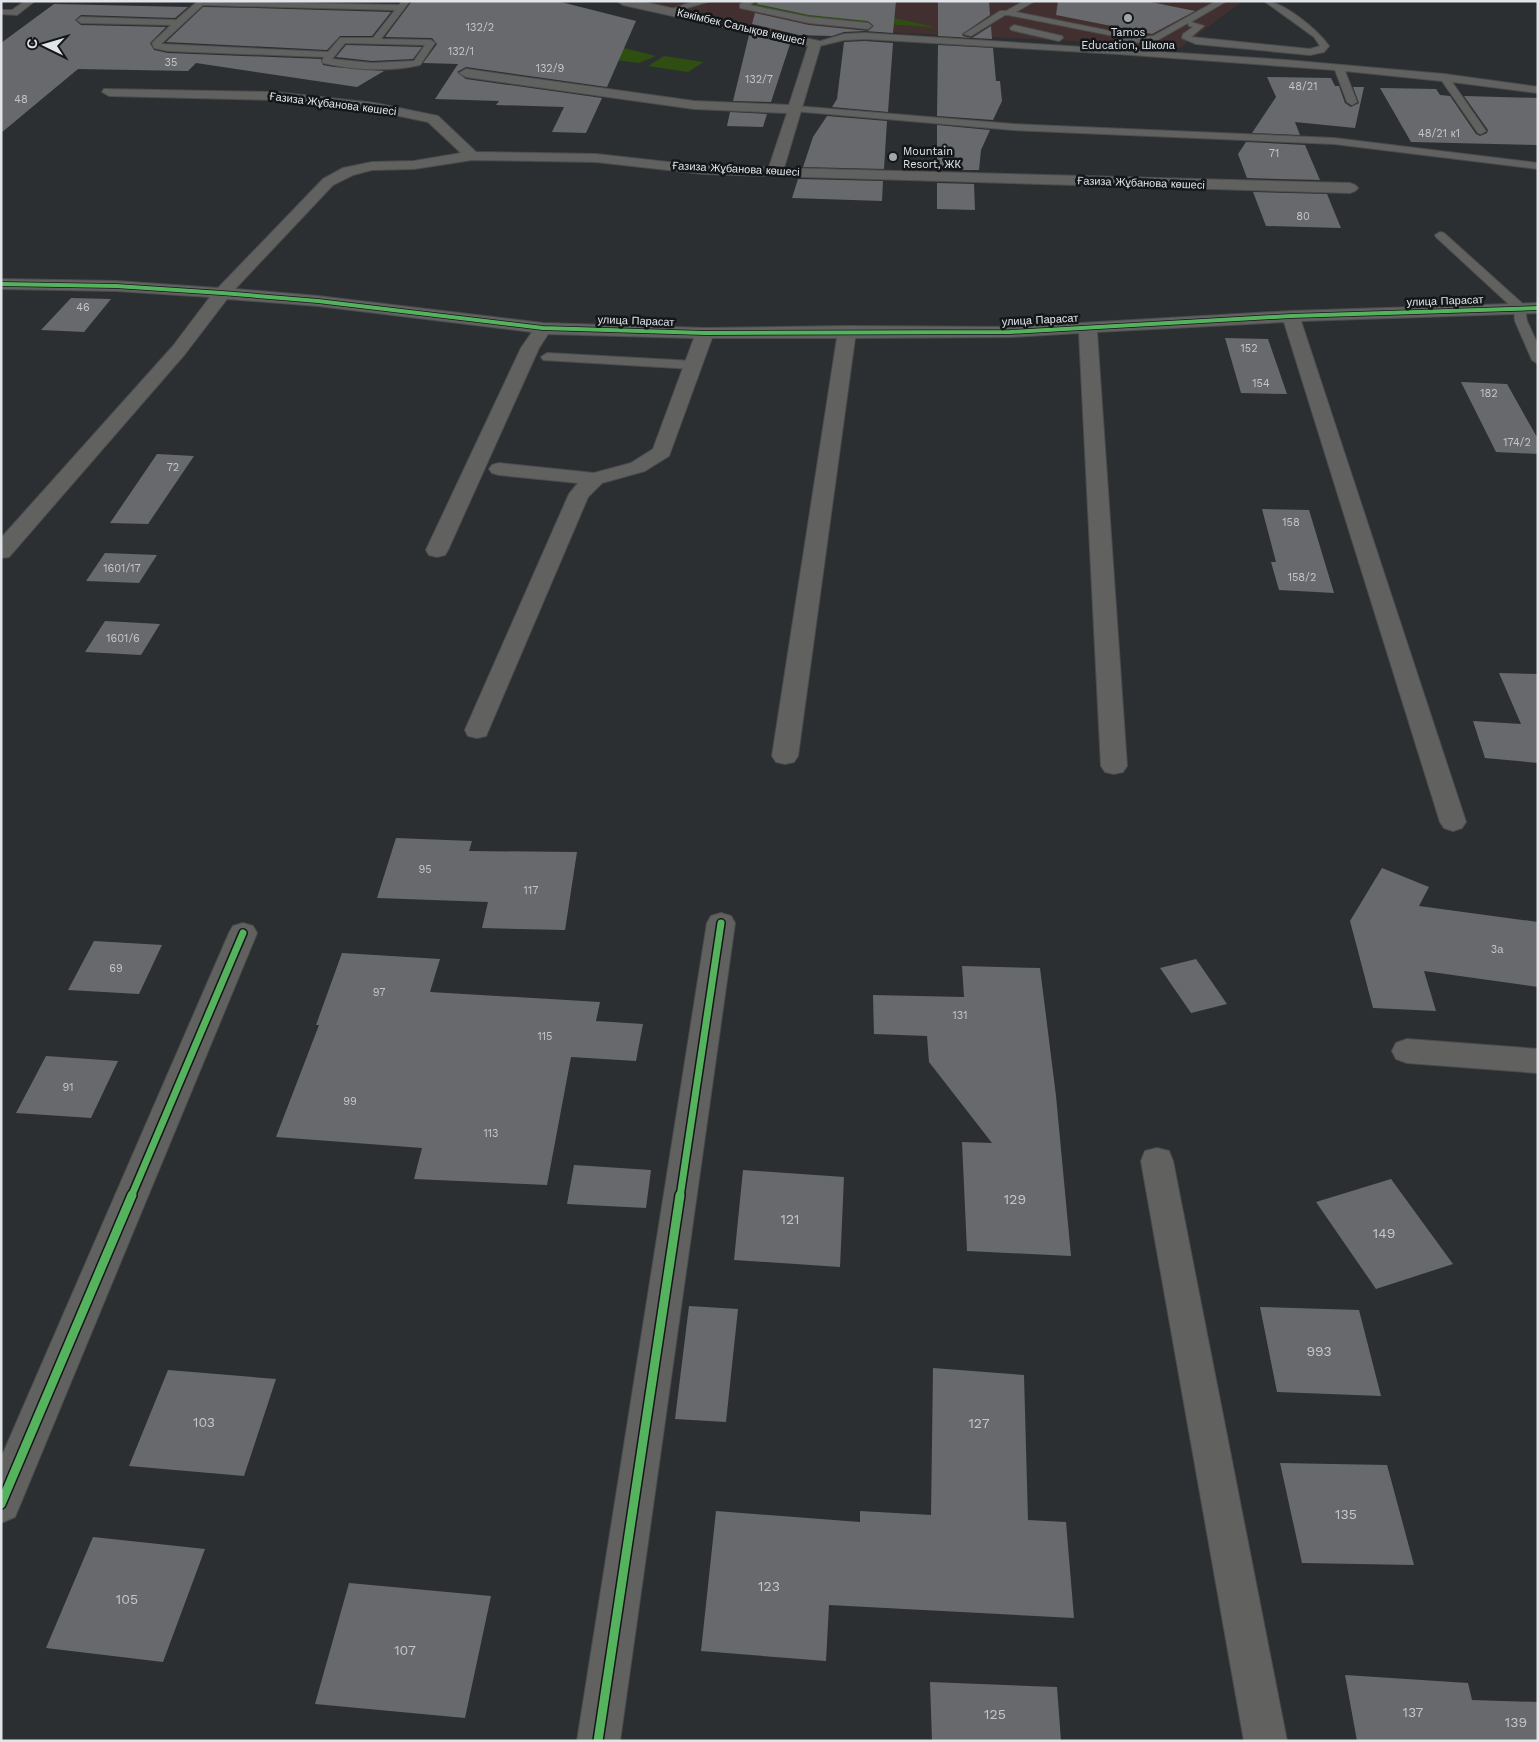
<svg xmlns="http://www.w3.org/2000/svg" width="1539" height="1742" font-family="'Work Sans',sans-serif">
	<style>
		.education { fill: #41302f }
		.green { fill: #2e4e12 }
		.building { fill: #68696c }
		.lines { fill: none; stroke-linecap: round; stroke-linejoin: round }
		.service-casing { stroke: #4a4c4e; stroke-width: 2 }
		.minor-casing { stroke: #4a4c4e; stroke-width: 2 }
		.service { fill: #616160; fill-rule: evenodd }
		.minor { fill: #616160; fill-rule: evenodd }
		.cycleway-far2-casing { stroke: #14171a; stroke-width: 5.5 }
		.cycleway-far1-casing { stroke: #14171a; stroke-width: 10 }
		.cycleway-casing { stroke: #14171a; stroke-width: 12 }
		.cycleway-far2 { stroke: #56b35d; stroke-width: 4 }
		.cycleway-far1 { stroke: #56b35d; stroke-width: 7 }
		.cycleway { stroke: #56b35d; stroke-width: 9 }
		.poi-dot { fill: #a2a5a9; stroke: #14171a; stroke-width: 2 }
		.labels { text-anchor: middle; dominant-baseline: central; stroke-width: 5; stroke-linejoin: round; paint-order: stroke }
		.number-label { font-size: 11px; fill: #c3c6ca }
		.far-street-label { font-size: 11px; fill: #e1e5e9; stroke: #14171a }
		.far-poi-label { font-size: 11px; fill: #e1e5e9; stroke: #14171a }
		.near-number-label { font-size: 14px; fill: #c3c6ca }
	</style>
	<rect width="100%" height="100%" fill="#2c2f32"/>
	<path class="education" d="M644,1h599l-65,48 -60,-6 -217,-10 -49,-5 -32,8 -23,-1z"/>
	<path class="green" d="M761,1h56l122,27 -131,-10 -57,-13z
		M552,30l104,26 -17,7 -111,-14z
		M664,56l40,6 -16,10 -40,-6z"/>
	<path class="building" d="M412,1h145l79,20 -29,66 -141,-20 -9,5 9,7 136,19 -16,35 -34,-1 12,-25 -68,-2 3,-4 -64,-2 23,-35 -35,-1 14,-19 -5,-6 -47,-1z
		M758,1h138l-3,32 -28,-2 -21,1 -12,4 -33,-1 -47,-11 3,-11 54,12 59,6 6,-5 -6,-5 -59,-6 -52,-11z
		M938,1h51l1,14 -28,19 1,2 9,2 19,-12 1,13 -54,-3z
		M1058,1h88l49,10 -43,23 -96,-19z
		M54,4l134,3 -13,11 -94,-3 -6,5 6,5 85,2 -16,16 4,7 14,3 153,6 2,6 11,2 50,4 -27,16 -161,-24 -8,8 -110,-2 -77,64v-90z
		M203,7l52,1 136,4 -19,24h-32l-13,14 -161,-8z
		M749,35l41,9 -19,58 -38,-1z
		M865,41l28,2 -5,69 -56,-5 5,-8 7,-57z
		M346,45l76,2 -9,12 -41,2 -36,-4z
		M938,45l55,3 3,33h4l2,20 -9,19 -56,-4z
		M1267,77l64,1 4,8h4l6,17 6,4 8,-4 -6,-16h11l-9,41 -60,-6 5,13 -48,-2 24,-36z
		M1380,88l56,1 4,6 10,1 26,38 4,2 7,-3 1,-3 -24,-34 74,2v47l-127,-3z
		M730,112l37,2 -4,13 -36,-1z
		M827,116l60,5 -3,48 -81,-2 10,-30z
		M937,125l53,5 -9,20 -2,20h-42z
		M1246,142l59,3 15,35 -73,-2 -9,-24z
		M798,179l85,2 -1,20 -90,-3z
		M937,183l37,1 1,26 -38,-1z
		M1253,192l74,2 14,34 -75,-2z
		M71,298l40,1 -27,33 -43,-2z
		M1225,338l43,1 19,55 -46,-1z
		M1461,382l46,2 31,55v15l-42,-2z
		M157,454l37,2 -46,68 -38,-1z
		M1262,509l47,1 25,83 -55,-3 -8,-28h5z
		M105,553l52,2 -18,28 -53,-2z
		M105,621l55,3 -19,31 -56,-3z
		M1499,673l39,1v89l-53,-5 -12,-37 48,3z
		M396,838l76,3 -3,10 108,1 -12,78 -83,-2 6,-26 -111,-4z
		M1382,868l47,19 -10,19 119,16v65l-114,-16 12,40 -63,-3 -23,-87z
		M94,941l68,4 -23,49 -71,-4z
		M342,953l98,6 -10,33 170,10 -4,19 47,3 -7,37 -65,-4 -24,128 -133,-6 8,-31 -146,-11 43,-112h-3z
		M1196,959l31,45 -36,9 -31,-45z
		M962,966l78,2 16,128 15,160 -104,-5 -5,-109 30,1 -63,-81 -2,-26 -53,-2 -1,-39 91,2z
		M46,1056l72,5 -27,57 -75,-5z
		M574,1165l77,5 -5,38 -79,-4z
		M743,1170l101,7 -4,90 -106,-7z
		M1391,1179l62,85 -77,25 -60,-87z
		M689,1306l49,3 -12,113 -51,-3z
		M1260,1307l99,3 22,86 -104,-4z
		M933,1368l91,7 4,145 38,2 8,96 -245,-13 -3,56 -125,-10 15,-140 144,11v-11l71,4z
		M168,1370l108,9 -32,97 -115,-10z
		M1280,1463l107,2 27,100 -112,-2z
		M93,1537l112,12 -42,113 -117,-14z
		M349,1583l142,13 -26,122 -150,-14z
		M1345,1675l123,8 4,17 66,2v39h-181z
		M930,1682l127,5 4,54h-129z"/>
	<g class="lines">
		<defs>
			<path id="service" d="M25,1h10l-18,14 -16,-1v-4h11z
				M198,1l201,4 3,-4h8l-29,38 50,1 4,3 -15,22c-31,7 -66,5 -97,-2l-1,-2 2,-4 -156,-6 -14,-3 -2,-5 19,-18 -90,-2 -4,-3 4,-3 95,3zM203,5l192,5 -22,28h-33l-12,14 -167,-8zM345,43l80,2 -11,16 -42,2 -40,-4z
				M694,1h17l-41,12 -4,-2z
				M745,1h10l-5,4 59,12 59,6 4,3 -4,3 -59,-6 -69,-15v-4z
				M1024,1h11l-19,11 124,25 13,-1 63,-35h11l-36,21 13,4 -13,11 119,12 10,-3 -6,-9 -50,-36c19,0 54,29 65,45l-5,6 -14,3 -114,-11 -14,-6 1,-4 10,-7 -4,-1 -1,-3 -30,17 -35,4 -4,-3 5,-3 -116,-23h-3l-34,21 -7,-2 36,-23h6z
				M1014,25l48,11 1,2 -4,3 -48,-11 -1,-2z
				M865,33l421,27 158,14 94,13v6l-86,-11 34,49 -5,3 -3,-1 -36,-52 -97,-10 12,31 -5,3 -5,-3 -12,-32 -217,-16 -253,-15 -21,1 -29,7 -4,-3 33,-10z
				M796,106l217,18 321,14 204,25v6l-204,-25 -321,-14 -220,-19v-4z
				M1440,232l4,1 80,72 3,16 11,24v19l-6,-4 -17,-39 -1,-12 -78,-72 -1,-2z
				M547,353l146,8 6,4 -6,4 -150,-9 -2,-3z"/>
			<path id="minor" d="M617,1h23l179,40 2,3 -37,124 566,15 5,2 3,3 -3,3 -5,2 -646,-19 -108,-12 -124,-2 -58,9 -42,1 -19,5 -20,10 -98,104 83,7 225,27 162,5 142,-2 163,1 281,-16 247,-8v10l-237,8 165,501 -4,6 -9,3 -9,-3 -4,-6 -156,-500 -187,10 30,434 -4,6 -9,2 -9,-2 -4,-6 -22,-433 -69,4 -155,1 -57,418 -4,6 -9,2 -9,-2 -4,-6 65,-418h-125l-43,118 -24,15 -43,12 -14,14 -102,239 -9,2 -9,-2 -3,-6 104,-236 9,-11 -79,-8 -7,-2 -3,-4 3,-4 7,-2 95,10 37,-10 22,-14 41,-111 -146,-4 -9,14 -91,202 -3,5 -8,2 -8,-2 -3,-5 95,-202 11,-16 -214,-26 -91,-7 -42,55 -176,203 -8,1v-20l172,-192 37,-49 -94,-6 -115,-2v-10l115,2 102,7 105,-109 20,-11 29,-6 42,-1 47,-8 -33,-31 -53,-11 -100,-11 -166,-4 -7,-4 2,-3 171,3 100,11 63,13 38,36 120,2 108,12 65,1 18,-54 -93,-4 -228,-32 -7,-4 7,-4 228,32 95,4 19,-59 -185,-41z
				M721,913l10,3 4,7 -115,818h-43l130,-818 4,-7z
				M243,923l10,3 4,7 -242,584 -14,6v-65l228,-525 4,-7z
				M1407,1039l131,10v24l-131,-10 -11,-4 -4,-8 4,-8z
				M1157,1148l12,3 4,10 114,580h-43l-103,-580 4,-10z"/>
		</defs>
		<use href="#service" class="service-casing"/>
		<use href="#minor" class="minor-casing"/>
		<use href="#service" class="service"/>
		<use href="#minor" class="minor"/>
		<defs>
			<path id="cycleway-far2" d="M1,284l115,2 106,7 96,8 225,27 162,5 305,-1 281,-16 247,-8"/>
			<path id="cycleway-far1" d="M131,1197l112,-264
				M680,1197l41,-274"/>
			<path id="cycleway" d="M1,1504l131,-309
				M598,1741l82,-546"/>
		</defs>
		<use href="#cycleway-far2" class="cycleway-far2-casing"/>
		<use href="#cycleway-far1" class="cycleway-far1-casing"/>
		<use href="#cycleway" class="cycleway-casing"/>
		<use href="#cycleway-far2" class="cycleway-far2"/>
		<use href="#cycleway-far1" class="cycleway-far1"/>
		<use href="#cycleway" class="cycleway"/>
	</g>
	<g class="poi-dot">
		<circle cx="1128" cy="18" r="5"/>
		<circle cx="893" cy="157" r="5"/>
	</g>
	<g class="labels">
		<g class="number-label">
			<text x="480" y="27">132/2</text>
			<text x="461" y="51">132/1</text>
			<text x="171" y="62">35</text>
			<text x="550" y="68">132/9</text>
			<text x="759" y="79">132/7</text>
			<text x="1303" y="86">48/21</text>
			<text x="21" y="99">48</text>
			<text x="1439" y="133">48/21 к1</text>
			<text x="1274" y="153">71</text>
			<text x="1303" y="216">80</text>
			<text x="83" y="307">46</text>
			<text x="1249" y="348">152</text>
			<text x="1261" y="383">154</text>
			<text x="1489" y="393">182</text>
			<text x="1517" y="442">174/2</text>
			<text x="173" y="467">72</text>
			<text x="1291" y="522">158</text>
			<text x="122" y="568">1601/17</text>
			<text x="1302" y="577">158/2</text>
			<text x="123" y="638">1601/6</text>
			<text x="425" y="869">95</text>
			<text x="531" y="890">117</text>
			<text x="1497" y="949">3а</text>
			<text x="116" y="968">69</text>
			<text x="379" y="992">97</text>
			<text x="960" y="1015">131</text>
			<text x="545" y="1036">115</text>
			<text x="68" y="1087">91</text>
			<text x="350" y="1101">99</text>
			<text x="491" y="1133">113</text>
		</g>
		<g class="far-street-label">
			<text transform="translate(741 27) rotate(13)">Кәкімбек Салықов көшесі</text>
			<text transform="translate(333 104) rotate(7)">Ғазиза Жұбанова көшесі</text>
			<text transform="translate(736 169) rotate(3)">Ғазиза Жұбанова көшесі</text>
			<text transform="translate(1141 183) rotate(2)">Ғазиза Жұбанова көшесі</text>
			<text transform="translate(1445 301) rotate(-2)">улица Парасат</text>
			<text transform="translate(1040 320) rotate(-3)">улица Парасат</text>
			<text transform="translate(636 321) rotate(2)">улица Парасат</text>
		</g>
		<g class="far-poi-label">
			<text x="1128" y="32">Tamos<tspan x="1128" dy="13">Education, Школа</tspan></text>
			<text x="903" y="151" text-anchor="start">Mountain<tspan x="903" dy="13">Resort, ЖК</tspan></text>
		</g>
		<g class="near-number-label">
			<text x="1015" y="1199">129</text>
			<text x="790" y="1219">121</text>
			<text x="1384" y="1233">149</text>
			<text x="1319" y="1351">993</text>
			<text x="204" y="1422">103</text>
			<text x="979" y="1423">127</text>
			<text x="1346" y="1514">135</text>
			<text x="769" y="1586">123</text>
			<text x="127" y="1599">105</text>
			<text x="405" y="1650">107</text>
			<text x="1413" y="1712">137</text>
			<text x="995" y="1714">125</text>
			<text x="1516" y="1722">139</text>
		</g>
	</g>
	<rect width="1539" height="1742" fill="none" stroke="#e1e5e9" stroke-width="5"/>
	<g transform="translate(45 45) rotate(275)" stroke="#14171a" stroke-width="4" paint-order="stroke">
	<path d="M0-4L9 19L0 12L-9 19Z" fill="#e1e5e9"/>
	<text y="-8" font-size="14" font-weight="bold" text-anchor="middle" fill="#e1e5e9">С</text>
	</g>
</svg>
